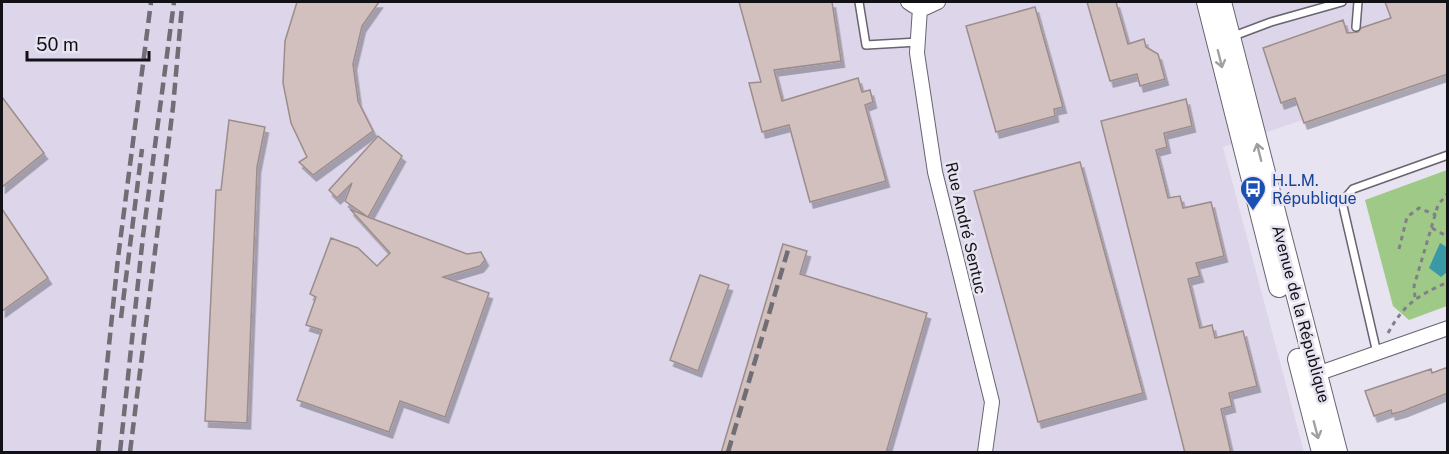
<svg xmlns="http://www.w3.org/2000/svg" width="1449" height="454" font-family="'Public Sans',sans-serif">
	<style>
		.built { fill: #ddd6ea }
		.green { fill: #9fc987 }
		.water { fill: #3999a5 }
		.building { fill: #d1c0be; stroke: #9c8d8b; stroke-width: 1.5; filter: url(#shadow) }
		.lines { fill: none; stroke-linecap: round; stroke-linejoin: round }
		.service-casing { stroke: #686470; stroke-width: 10 }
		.minor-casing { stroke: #686470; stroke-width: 16 }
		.secondary-casing { stroke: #686470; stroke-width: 22 }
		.path { stroke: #827f88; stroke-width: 3; stroke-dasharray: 4.5 4.5; stroke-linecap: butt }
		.service { stroke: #fff; stroke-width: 7 }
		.minor { stroke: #fff; stroke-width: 14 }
		.secondary { stroke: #fff; stroke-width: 20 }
		.rail { stroke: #706d75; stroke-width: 4.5; stroke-dasharray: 12 6; stroke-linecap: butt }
		.oneway { stroke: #a0a0a1 }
		.labels { text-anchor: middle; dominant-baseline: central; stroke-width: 5; stroke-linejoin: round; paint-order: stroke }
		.transit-label { font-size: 16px; fill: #164399; stroke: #e8e3f1; text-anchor: start }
		.street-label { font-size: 16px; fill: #121115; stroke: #e8e3f1 }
	</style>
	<defs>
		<filter id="shadow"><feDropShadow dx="3.5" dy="6" stdDeviation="0" flood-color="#0004"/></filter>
	</defs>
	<rect width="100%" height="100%" fill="#e8e3f1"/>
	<path class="built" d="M2,2h1445v69l-224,76 81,305h-1302z"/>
	<path class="green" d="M1447,170v136l-38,14 -16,-14 -28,-106z"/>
	<path class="water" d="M1440,243l8,5 -1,24 -6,5 -12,-9z"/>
	<path class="building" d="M297,2h82l-17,24 -9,38 5,37 15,30 -60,44 -14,-13 8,-5 -16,-34 -8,-40 2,-42z
		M739,2h93l9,59 -67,9 8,31 76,-23 4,14 8,-2 3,12 -8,3 21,76 -76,21 -21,-77 -27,7 -13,-49 12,-1z
		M1087,2h29l12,42 16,-5 2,8 12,7 7,25 -25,7 -3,-12 -27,7z
		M1385,2h63v72l-144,49 -9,-25 -14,5 -18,-55 80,-28 4,13 11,-1 3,-4 30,-10z
		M1035,7l28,100 -9,2 1,7 -59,16 -30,-106z
		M2,97l42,56 -42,34z
		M1186,99l6,27 -28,7 3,14 -11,3 12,48 12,-2 3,12 28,-6 13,54 -28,7 4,13 -12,3 12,49 12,-3 3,13 28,-7 14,55 -28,7 3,13 -11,3 10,44h-46l-84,-332z
		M229,120l36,7 -8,40 -10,256 -42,-2 11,-231h5z
		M378,136l24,20 -34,61 99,37 14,-2 4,8 -5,6 -37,11 46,16 -44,124 -45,-16 -11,31 -92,-32 25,-70 -16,-5 10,-28 -6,-3 21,-56 27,10 19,18 13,-13 -40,-44 18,8 -23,-16 7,-18 -15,15 -8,-8z
		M1080,162l63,231 -105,29 -64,-231z
		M2,209l46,69 -46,33z
		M783,244l24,7 -7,23 127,39 -41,140h-165z
		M700,275l29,10 -31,86 -28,-11z
		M1448,367v26l-45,18 -11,3 -1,-4 -17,6 -9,-25 66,-22 1,4z"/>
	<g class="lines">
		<defs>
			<path id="service" d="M859,2l7,43 52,-3
				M1356,27l2,-25
				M1231,37l40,-15 71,-20
				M1377,353l-35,-151 11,-13 95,-34"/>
			<path id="minor" d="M908,2l6,4 11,2 13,-6
				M920,8l-3,45 18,119 57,230 -7,50
				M1311,376l137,-48"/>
			<path id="secondary" d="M1207,2l72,285
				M1221,2l116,450
				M1298,359l24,93"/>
		</defs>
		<use href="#service" class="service-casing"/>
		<use href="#minor" class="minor-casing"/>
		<use href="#secondary" class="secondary-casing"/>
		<path class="path" d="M1432,228l16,9
			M1399,249l8,-32 12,-9 17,7
			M1415,297l-1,-11 24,-81 10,-12
			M1388,333c17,-30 29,-37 60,-51"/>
		<use href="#service" class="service"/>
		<use href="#minor" class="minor"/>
		<use href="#secondary" class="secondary"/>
		<path class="rail" d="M121,318l21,-169
			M98,452l20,-194 33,-256
			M120,452l23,-216 31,-234
			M130,452l43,-345 9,-101
			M728,452l60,-202"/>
	</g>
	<defs><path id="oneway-shaft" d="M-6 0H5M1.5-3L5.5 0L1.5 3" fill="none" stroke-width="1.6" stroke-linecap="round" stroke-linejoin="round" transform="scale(1.5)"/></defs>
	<g class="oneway">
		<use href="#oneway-shaft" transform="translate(1220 59) rotate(76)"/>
		<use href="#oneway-shaft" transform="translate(1259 152) rotate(-104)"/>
		<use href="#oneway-shaft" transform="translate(1316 430) rotate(75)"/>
	</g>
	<defs>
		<symbol id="bus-pin" viewBox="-11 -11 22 30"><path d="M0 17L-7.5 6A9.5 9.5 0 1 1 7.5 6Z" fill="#1a4fb4" stroke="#e8e3f1"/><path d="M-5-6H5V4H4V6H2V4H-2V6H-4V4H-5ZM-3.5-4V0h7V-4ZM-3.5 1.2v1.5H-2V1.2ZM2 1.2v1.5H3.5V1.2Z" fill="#fff"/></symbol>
	</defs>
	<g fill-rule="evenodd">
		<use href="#bus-pin" x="1238" y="174" width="30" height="40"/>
	</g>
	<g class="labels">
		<g class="transit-label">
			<text x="1272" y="180">H.L.M.<tspan x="1272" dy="18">République</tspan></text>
		</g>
		<g class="street-label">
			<text transform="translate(966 228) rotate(77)">Rue André Sentuc</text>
			<text transform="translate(1301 314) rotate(75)">Avenue de la République</text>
		</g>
	</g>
	<rect width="1449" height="454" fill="none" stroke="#121115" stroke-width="6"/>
	<path d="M27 51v9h122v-9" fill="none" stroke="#121115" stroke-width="3"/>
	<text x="36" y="51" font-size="18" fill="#121115" stroke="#e8e3f1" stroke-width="4.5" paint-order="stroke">50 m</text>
</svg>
